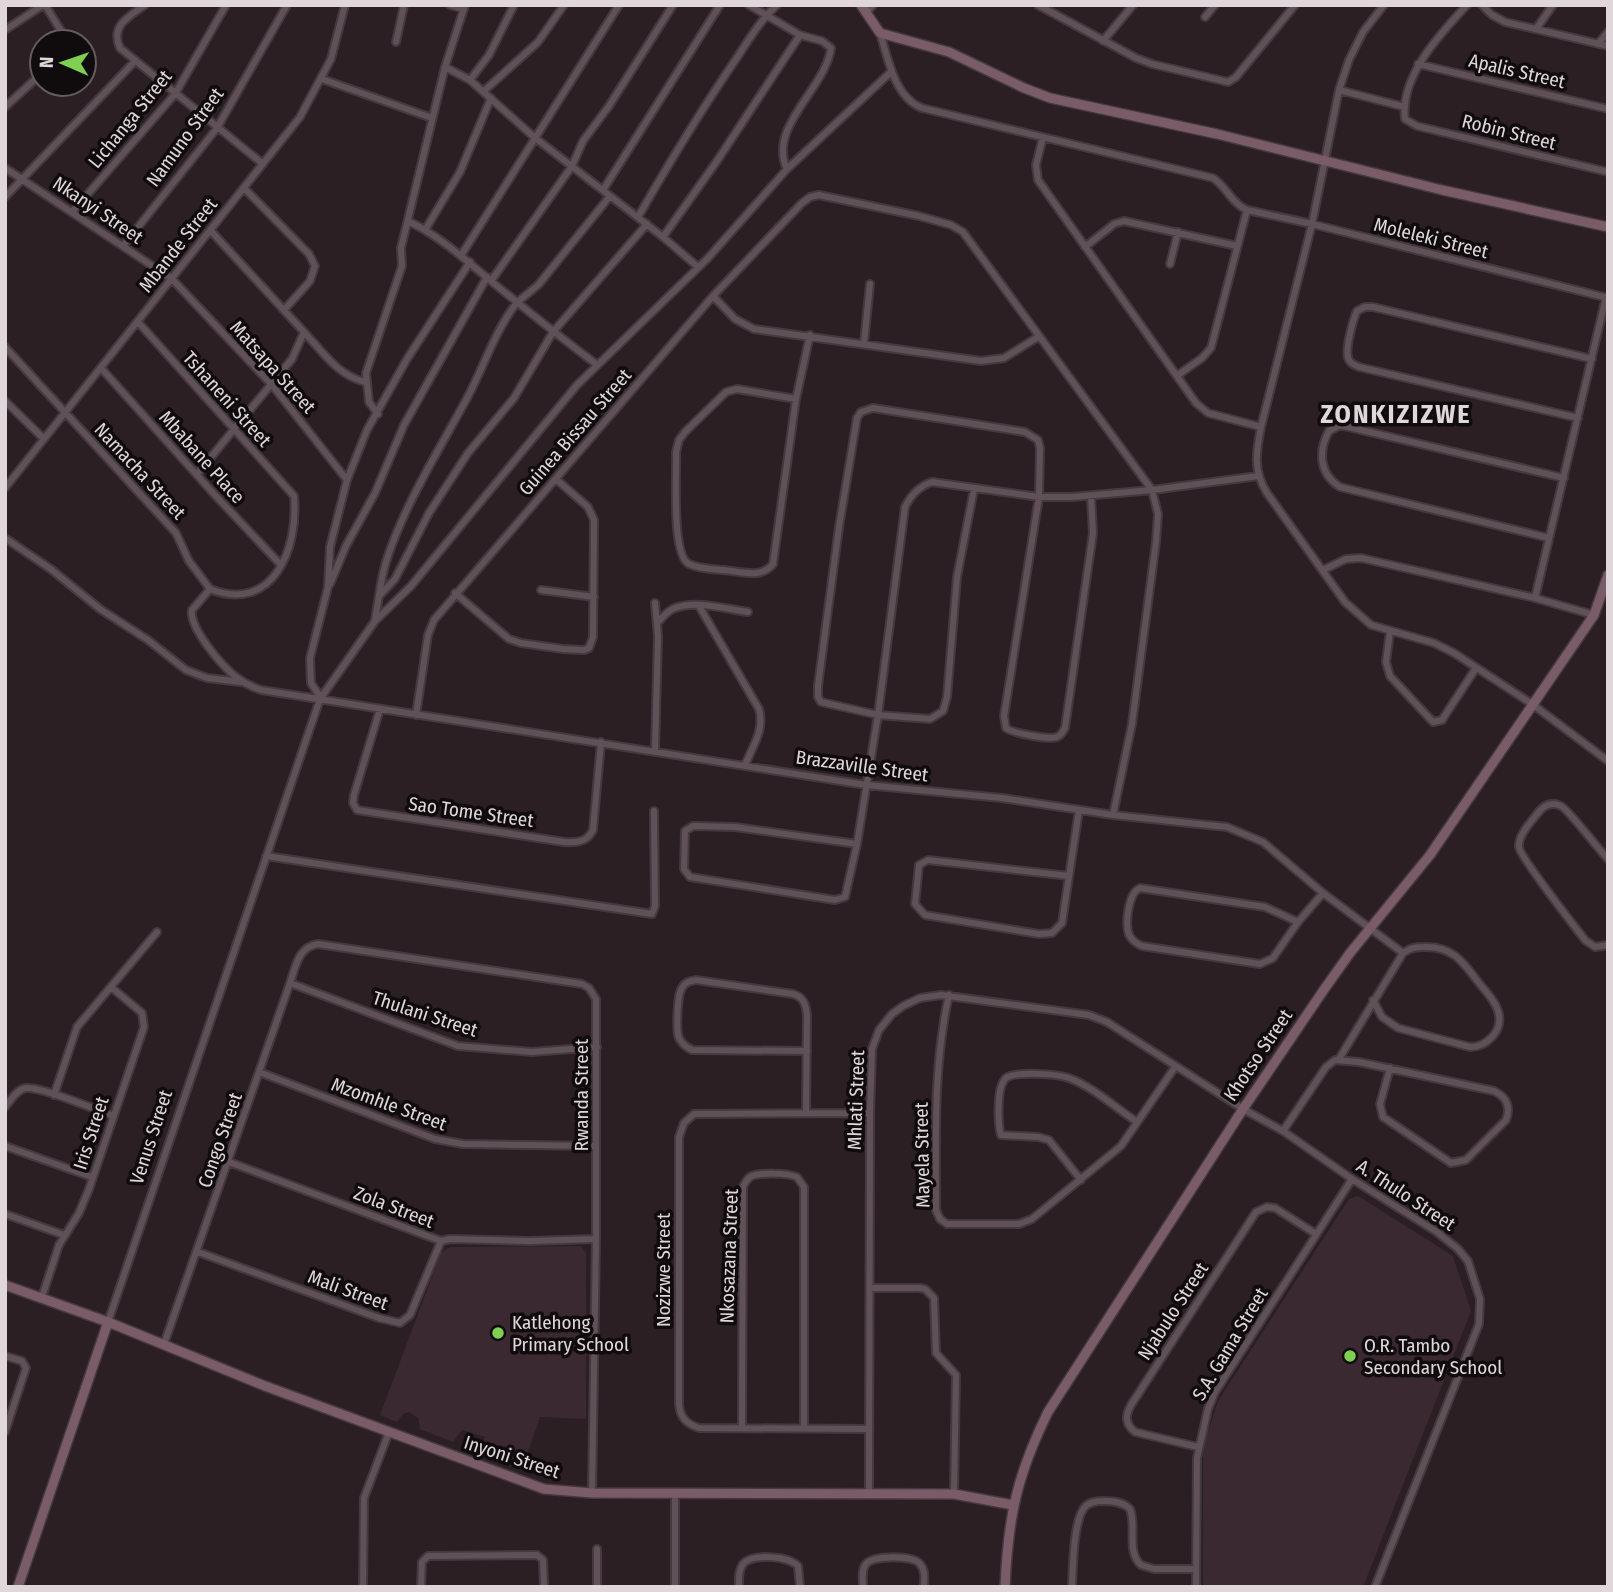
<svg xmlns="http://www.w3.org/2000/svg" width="1613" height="1592" font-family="'Fira Sans Condensed',sans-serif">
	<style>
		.built { fill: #3b2931 }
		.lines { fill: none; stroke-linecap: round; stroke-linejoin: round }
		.street-casing { stroke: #443a3e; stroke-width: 10 }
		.secondary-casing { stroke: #443a3e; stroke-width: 12 }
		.street { stroke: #5f5157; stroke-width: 6 }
		.secondary { stroke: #7a5b68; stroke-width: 9 }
		.poi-dot { fill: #7fd052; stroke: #100b0d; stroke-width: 2.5 }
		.labels { text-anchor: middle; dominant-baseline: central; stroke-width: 7; stroke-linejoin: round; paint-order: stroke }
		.street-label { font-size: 19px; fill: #e0d7da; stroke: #100b0d }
		.poi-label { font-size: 19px; fill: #e0d7da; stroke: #100b0d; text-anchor: start }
		.district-label { font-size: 26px; font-weight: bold; letter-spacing: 2px; fill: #e0d7da; stroke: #100b0d }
	</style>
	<rect width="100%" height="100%" fill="#2b1f24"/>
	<path class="built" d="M1358,1196l95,60 18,55 -108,276h-160v-139l15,-47 131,-202z
		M581,1246l5,7v166l-46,-2 -18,52 -43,-17 6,-15 -23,-7 -9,12 -33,-13 -2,-11 -9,-6 -6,2 -6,8 -17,-7 61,-162 9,-6z"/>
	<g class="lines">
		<defs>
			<path id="street" d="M45,5l23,37
				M145,5c-17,12 -35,21 -25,43l143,116
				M450,5l14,4
				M749,5l51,30 22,6 9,7c-5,40 -64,79 -44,121
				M1038,5l98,53 16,6 76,18 8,-5 59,-72
				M1384,5l-21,27 -14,28 -10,30 -27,134 -51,203c-5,25 -8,44 6,66l78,109 26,23 63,18 20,10 78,51 76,57
				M1467,5c-27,29 -67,71 -62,114l12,7 191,46
				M1482,5l10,10 13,7 103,24
				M866,13l7,-8
				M1205,17l10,-12
				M1536,29l17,-24
				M5,30l38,-25
				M880,33c8,25 14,64 42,75l291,70c14,9 19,26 34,32l65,14 296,74
				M1103,41l30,-36
				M396,42l8,-37
				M1598,44l10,-12
				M1418,64l190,45
				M445,67l25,13 64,57 129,100 35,30
				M322,79l110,39
				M470,80l19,-25 25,-50
				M1339,90l66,17
				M484,91l54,-49 26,-37
				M5,107l37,-34
				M1043,137l-7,28 2,15 158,223 12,10 53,14
				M5,168l167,111 100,106 75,95
				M244,188l65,66 6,12 -5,15 -26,29
				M603,190l117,-185
				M5,197l130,-136
				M73,211l102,-117 51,-89
				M638,217c30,-52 60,-102 94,-152 14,-20 26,-43 45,-60
				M408,221c33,16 55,37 83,60 34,28 69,56 105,83
				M425,230l35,-58 31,-74
				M663,237l54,-76 83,-126
				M123,246l94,-118 70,-123
				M1085,247l29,-23 10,-3 113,25
				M462,254l157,-249
				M1170,264l8,-32
				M491,281l81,-115 11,-25 26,-35 64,-101
				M713,296l22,23 19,10 227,32 23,-3 34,-21
				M138,322l156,174c5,52 -21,118 -84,93
				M304,332c19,20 33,43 61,50
				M864,343l6,-59
				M5,347l171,186 13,28 21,28
				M101,368l113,126 67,71
				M1178,375l24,-17 9,-10 36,-138
				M796,399l-59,-10 -11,3 -41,40 -6,8 -3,12c1,20 -5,103 13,112 12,6 31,5 43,7 15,2 31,6 41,-7l23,-165 14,-64
				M5,401l39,38
				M378,414l-9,-12 -3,-29 36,-107 -1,-18 44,-181 20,-62
				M1578,418l-219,-51c-4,-2 -8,-3 -10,-7 -5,-9 4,-40 8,-49l8,-4h8l219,52
				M197,474l95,-115 12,-27 -94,-102
				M5,488l295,-371 31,-58 14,-54
				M974,489l-17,88 -10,120 -4,14 -13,8 -52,-4 -57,-13 -3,-5v-11l21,-159 18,-109 4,-6 12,-4 152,24 13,8 2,8 -1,49 -35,219 2,12c6,5 43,12 51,9 5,-2 5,-5 8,-9l28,-195 -2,-36
				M5,538l47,32 48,39 48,31 38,30 21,8 34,4
				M1549,538l-209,-51c-21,-13 -22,-36 -11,-56l11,-6 224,53
				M1323,570l23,-11 15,-1 174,40 59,17
				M330,584l16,-38 29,-53 29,-68 83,-148
				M210,589l-18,21c-3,18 30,56 44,67 8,6 16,10 25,13l605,95 136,13 111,17 114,12 36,15 60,51 80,60
				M541,590l53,7
				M455,593l54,46 12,4 42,6 21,1 5,-2 4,-11 1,-117 -6,-13 -31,-27
				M380,595l15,-16 34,-66 39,-60 46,-55 39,-66 94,-108
				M1535,598l71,-301
				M699,606l60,103c6,20 -6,37 -14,56
				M375,619c4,-19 5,-38 11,-57 18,-57 52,-110 80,-162 17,-31 28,-67 49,-95 6,-7 17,-14 24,-21l71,-88
				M658,622c5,-5 10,-12 17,-14 21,-8 51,1 73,4
				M1390,631l-4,31 4,14 43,46 9,-2 34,-52
				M321,698l-10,-15 -1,-25 18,-71 2,-40 17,-67 20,-50 40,-71 63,-97
				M380,709l-26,86 -1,8 4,7 207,32c13,1 23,0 29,-12l8,-88
				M416,715l12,-80 6,-15 279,-324 89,-93 8,-6 9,-2 100,21 32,9 12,7 189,258 6,24 -2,28 -24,182 -19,91
				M655,750l3,-114 -3,-33
				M857,844l-122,-17 -42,-1 -8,5 -1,38 6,8 145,23 10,-3 12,-53 21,-129 27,-208c6,-12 14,-21 27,-25l107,15h33l80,-7 106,-14
				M266,856l386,58 3,-8 -1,-95
				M1608,859c-10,-10 -40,-50 -47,-53 -10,-5 -18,0 -24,8 -6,8 -19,21 -18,33 1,10 56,80 66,93l10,7 13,-2
				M1069,876l-141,-16 -9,5 -4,39 10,11 114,19 13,-1 10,-10 17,-113
				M1298,922l-33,-15 -125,-19c-12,5 -15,36 -11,47 3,5 8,9 13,11l118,18 13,-6 25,-36 25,-29
				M290,983l168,63 74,6 65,-5
				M949,995c-16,71 -13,143 -13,215l4,9 7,5h72l13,-5 89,-73 54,-79
				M1339,1059l64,-106c7,-5 12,-6 21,-6 29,-1 39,15 55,36 8,10 18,20 20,32 3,17 -13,32 -29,32l-72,-19 -16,-11 -9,-17
				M259,1072l176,67 28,5 133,2
				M54,1095l23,-68 80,-95
				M5,1107c5,-6 12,-18 21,-19 17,-1 68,21 87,28
				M806,1113l1,-97c-1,-11 -3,-19 -14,-22l-97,-14c-6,1 -11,2 -14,8 -5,7 -6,43 -3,50 3,6 7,9 13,12l115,1
				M1283,1131l43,-64 9,-7 24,2 135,29c13,6 17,16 12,29l-40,40 -15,3 -68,-46 -3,-13 10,-36
				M5,1146l87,31
				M229,1162l212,79 9,-2 80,2 66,-2
				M1081,1180l-32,-40 -11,-3 -37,-2c-3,-11 -5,-48 5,-57 9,-7 52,-4 63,0 24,9 47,30 68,44
				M5,1214l59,21
				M198,1252l181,66 21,5 10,-8 31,-74
				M870,1288h49l6,1 9,9 2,55 20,22 -2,119
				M42,1297l17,-52 20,-32 10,-24 55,-162 -2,-14 -31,-26
				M108,1322l212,-623 55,-78 36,-35 166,-201 131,-127 79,-89 105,-98
				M164,1344l126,-361c6,-17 8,-36 28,-39l264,40 7,4 7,11v240l-4,254
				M5,1356l17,5 4,7 -21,64
				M742,1428l1,-241c2,-4 3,-7 7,-10 8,-5 38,-4 47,0l7,10v241
				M868,1429l-169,-1c-12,-4 -19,-10 -20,-24v-267l5,-14 10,-9 176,-1
				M1198,1447l-63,-15c-10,-8 -10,-16 -4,-27l125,-193 11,-5 8,1 41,26
				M869,1492l1,-379 2,-64 7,-19 13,-16 11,-8 17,-8 21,-3 148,20 18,7 136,87 40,22 69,48 85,53 21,17 10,12 12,38 -1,25 -104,263
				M363,1587l1,-89 25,-66
				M421,1587l1,-25 6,-6 109,-1 6,5 1,27
				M597,1587v-38
				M675,1587v-94
				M739,1587c0,-8 -1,-16 4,-23 9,-11 46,-8 55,2l2,21
				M863,1587c0,-8 -2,-17 3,-23 8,-9 47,-9 54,0 6,7 4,15 4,23
				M1072,1587c1,-19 1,-64 12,-79 4,-6 13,-7 20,-7 10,0 19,1 26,8 7,17 -4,43 11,56l13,4h42
				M1196,1587l1,-129 11,-49 7,-17 20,-31 117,-182"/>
			<path id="secondary" d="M861,5l19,28 69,19 75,36 26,10 167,36 225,56 166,37
				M5,1285l103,37 157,64 279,103 48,4 362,1 59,11
				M18,1587l90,-265
				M1005,1587c3,-70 12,-112 43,-175l195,-303 80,-118 27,-38 80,-98 164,-240 14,-40"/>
		</defs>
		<use href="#street" class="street-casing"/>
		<use href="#secondary" class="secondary-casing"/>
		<use href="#street" class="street"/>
		<use href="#secondary" class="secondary"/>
	</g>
	<g class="poi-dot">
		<circle cx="498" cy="1333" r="7"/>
		<circle cx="1350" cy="1356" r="7"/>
	</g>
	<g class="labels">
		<g class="street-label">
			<text transform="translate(1517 71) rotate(13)">Apalis Street</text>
			<text transform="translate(130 119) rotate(-51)">Lichanga Street</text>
			<text transform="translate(1509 132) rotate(14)">Robin Street</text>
			<text transform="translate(185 137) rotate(-54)">Namuno Street</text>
			<text transform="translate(98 210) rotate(34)">Nkanyi Street</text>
			<text transform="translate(1431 238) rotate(14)">Moleleki Street</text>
			<text transform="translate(178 245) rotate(-52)">Mbande Street</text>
			<text transform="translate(273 367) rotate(48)">Matsapa Street</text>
			<text transform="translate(227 399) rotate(48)">Tshaneni Street</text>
			<text transform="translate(575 432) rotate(-49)">Guinea Bissau Street</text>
			<text transform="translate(202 457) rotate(48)">Mbabane Place</text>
			<text transform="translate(140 471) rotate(47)">Namacha Street</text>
			<text transform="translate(862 766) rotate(8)">Brazzaville Street</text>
			<text transform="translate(471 812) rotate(8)">Sao Tome Street</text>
			<text transform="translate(425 1014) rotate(18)">Thulani Street</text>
			<text transform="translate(1258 1055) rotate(-56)">Khotso Street</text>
			<text transform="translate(581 1095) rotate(-90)">Rwanda Street</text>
			<text transform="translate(856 1100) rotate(-88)">Mhlati Street</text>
			<text transform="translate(389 1104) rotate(20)">Mzomhle Street</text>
			<text transform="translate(91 1133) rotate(-72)">Iris Street</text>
			<text transform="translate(151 1137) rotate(-72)">Venus Street</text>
			<text transform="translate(220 1140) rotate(-71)">Congo Street</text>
			<text transform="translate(922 1155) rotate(-91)">Mayela Street</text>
			<text transform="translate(1406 1195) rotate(33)">A. Thulo Street</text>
			<text transform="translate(394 1207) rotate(21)">Zola Street</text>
			<text transform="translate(729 1256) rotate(-88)">Nkosazana Street</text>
			<text transform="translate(663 1270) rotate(-90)">Nozizwe Street</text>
			<text transform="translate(348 1290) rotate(20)">Mali Street</text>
			<text transform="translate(1173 1311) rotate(-57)">Njabulo Street</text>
			<text transform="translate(1230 1344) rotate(-59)">S.A. Gama Street</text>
			<text transform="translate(512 1457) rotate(18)">Inyoni Street</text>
		</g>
		<g class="poi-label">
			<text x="512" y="1322">Katlehong<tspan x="512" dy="22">Primary School</tspan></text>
			<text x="1364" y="1345">O.R. Tambo<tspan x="1364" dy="22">Secondary School</tspan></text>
		</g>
		<g class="district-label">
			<text x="1396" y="414">ZONKIZIZWE</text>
		</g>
	</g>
	<rect width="1613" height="1592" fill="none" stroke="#e0d7da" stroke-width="14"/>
	<g transform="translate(63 63) rotate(272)"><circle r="33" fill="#100b0d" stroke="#635d5f" stroke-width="2"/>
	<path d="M0-5L12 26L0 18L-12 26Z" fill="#7fd052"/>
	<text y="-10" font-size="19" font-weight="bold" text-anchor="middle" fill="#e0d7da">N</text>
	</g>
</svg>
